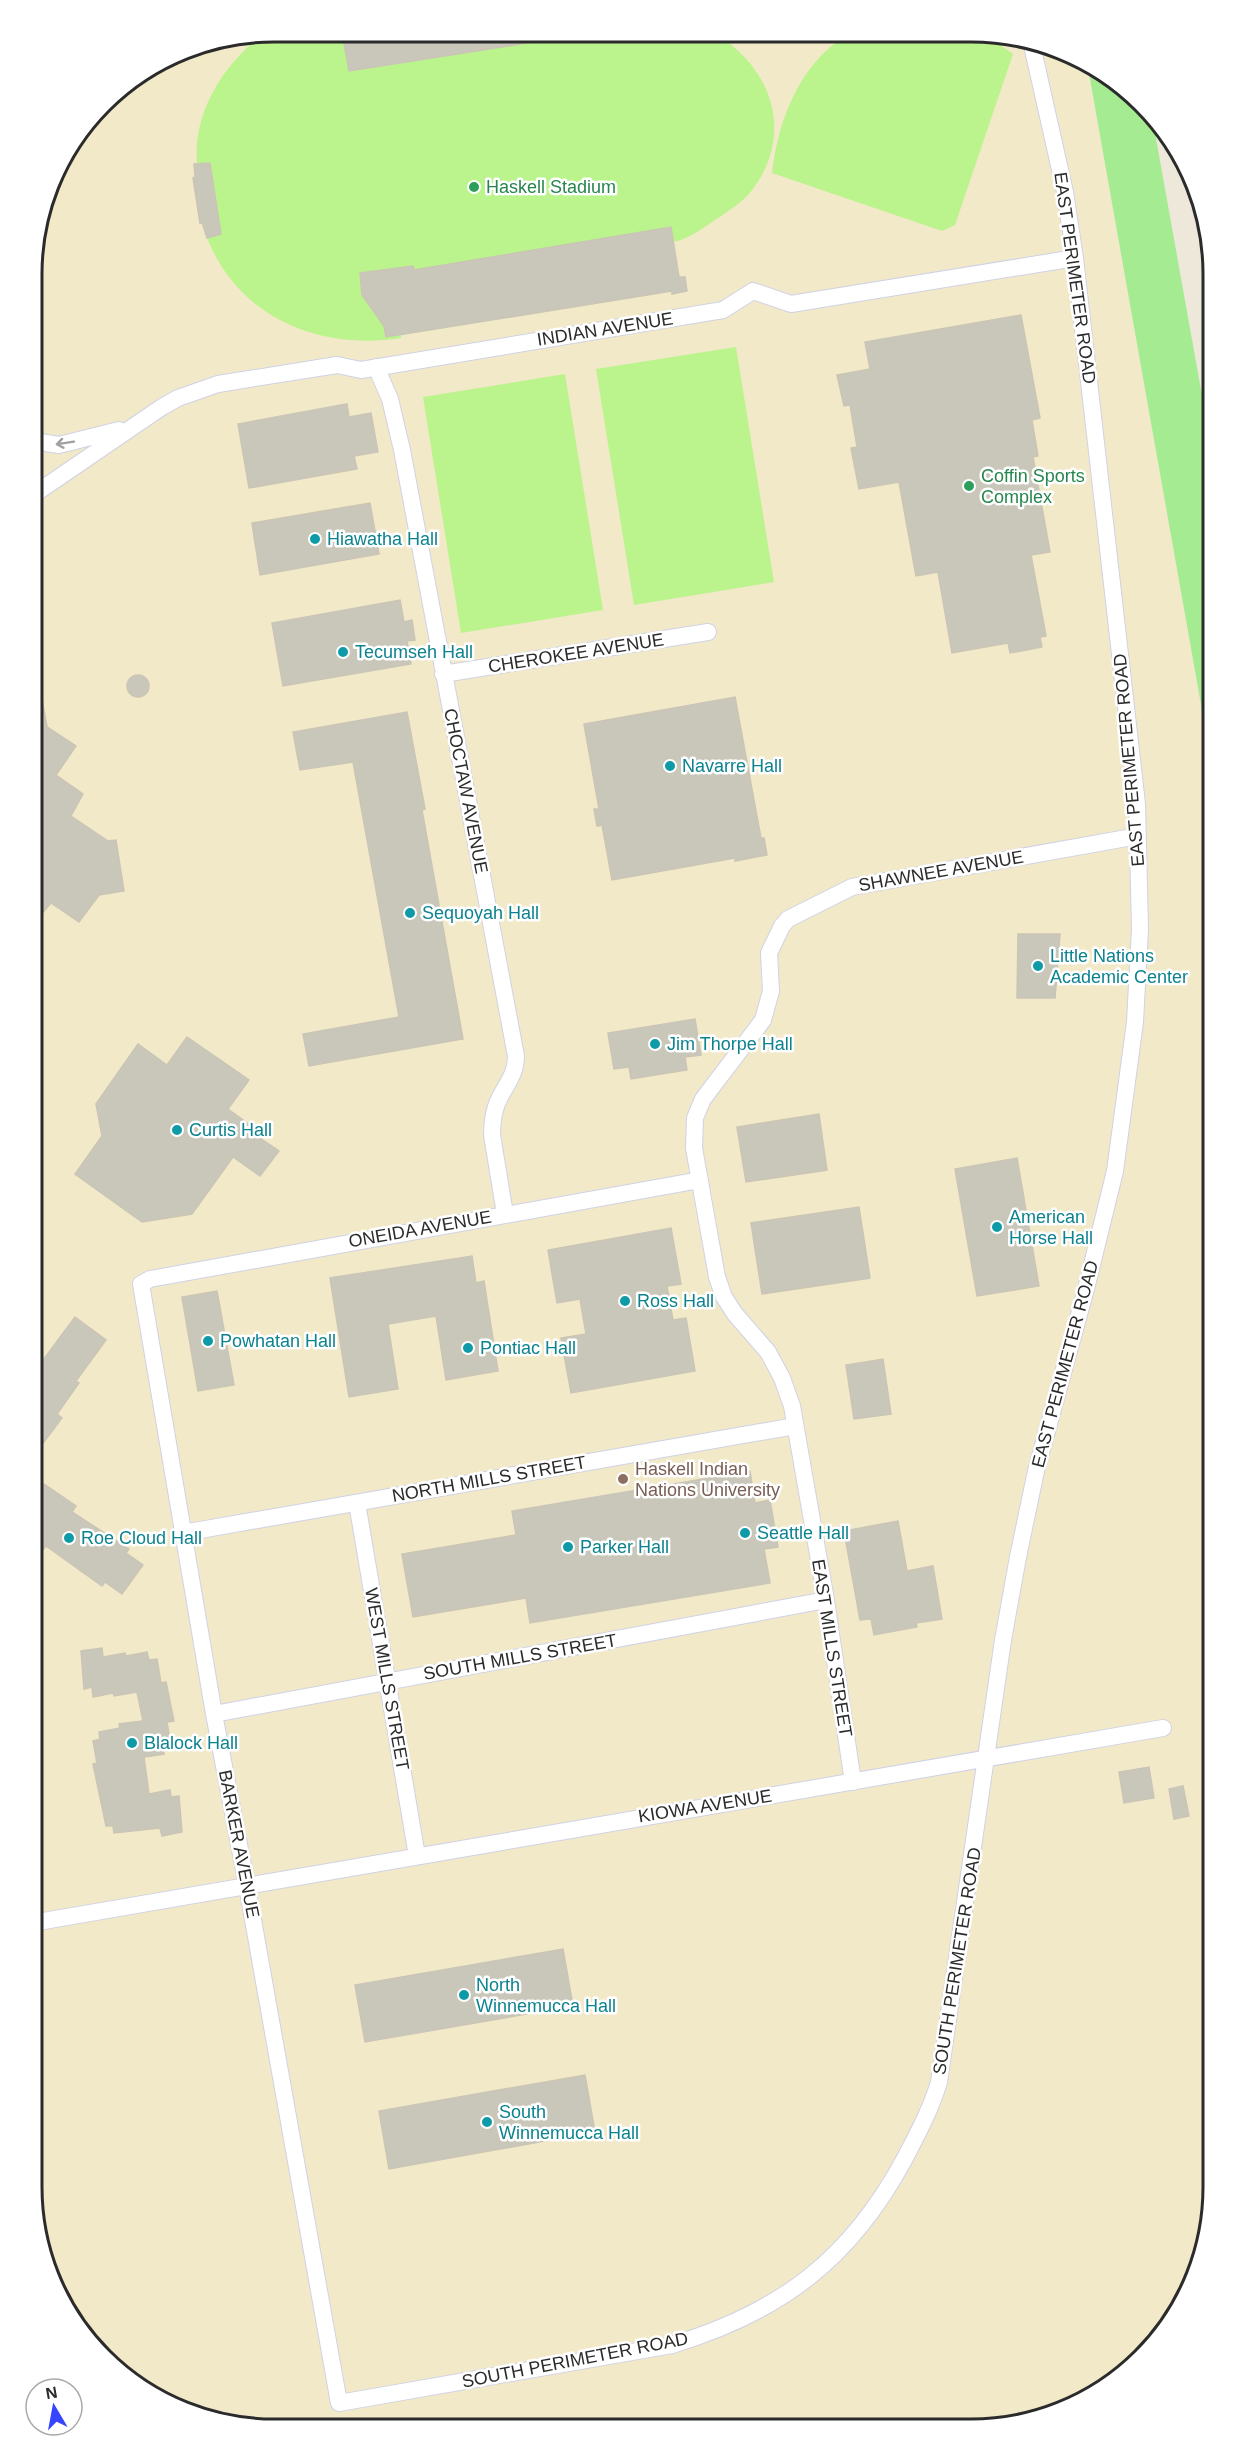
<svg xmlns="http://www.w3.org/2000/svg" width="1245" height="2461" font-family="Helvetica,sans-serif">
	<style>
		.education { fill: #f2e9c9 }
		.green { fill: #a5eb92 }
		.pitch { fill: #bbf38d }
		.building { fill: #c9c6ba; stroke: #cac5b5; stroke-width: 1.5 }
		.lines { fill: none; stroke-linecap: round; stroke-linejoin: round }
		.minor-casing { stroke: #d0d2e5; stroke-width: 18 }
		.minor { stroke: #fff; stroke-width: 16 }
		.oneway { stroke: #a0a0a0 }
		.leisure-dot { fill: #2e9e5b; stroke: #fff; stroke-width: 2 }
		.culture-dot { fill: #0f9aa8; stroke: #fff; stroke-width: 2 }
		.education-dot { fill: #8d6e63; stroke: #fff; stroke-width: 2 }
		.labels { text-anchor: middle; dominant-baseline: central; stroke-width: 5; stroke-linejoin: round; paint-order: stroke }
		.leisure-label { font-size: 18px; fill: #27864d; stroke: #fff; text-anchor: start }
		.street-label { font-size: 18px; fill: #2b2b2b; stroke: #fff }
		.culture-label { font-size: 18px; fill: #0d838f; stroke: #fff; text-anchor: start }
		.education-label { font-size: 18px; fill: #785e54; stroke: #fff; text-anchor: start }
		.rim { fill: none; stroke: #2b2b2b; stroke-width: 3 }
	</style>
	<rect width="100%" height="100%" fill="#eee8db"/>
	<path class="education" d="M274,32l744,4 60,21 9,5 126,710v1431l-18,76 -32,56 -57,53 -58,29 -77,12 -729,-2 -61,-16 -67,-42 -41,-47 -29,-58 -12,-77 2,-1944 23,-76 57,-75 68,-42z"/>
	<path class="green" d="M1087,62l44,30 21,24 61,341v315z"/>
	<path class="pitch" d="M274,32l442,2c59,36 80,106 31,162 -9,9 -19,15 -29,22 -14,9 -28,21 -45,24l6,35h6l2,14 -15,3 -1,-3 -270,44v3c-90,14 -173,-27 -199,-115h-2l-7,-45 2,-1 -1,-13 3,-1c-3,-41 15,-79 44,-109 12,-12 16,-19 33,-22z
		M847,35l135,1 17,8 14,10 -58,171 -13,6 -170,-58c6,-52 27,-109 75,-138z
		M736,347l38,235 -140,23 -38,-236z
		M565,374l38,236 -142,23 -38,-236z"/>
	<path class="building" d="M342,32l191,1v9l-184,29z
		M210,163l11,71 -14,4 -5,-16 -2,1 -7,-45 2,-1 -1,-13z
		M671,227l8,50h6l2,14 -15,3v-3l-286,46 -2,-11 -22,-31 -2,-22 53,-7 1,4z
		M1021,315l19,103 -8,2 6,36 -5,1 17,95 -19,3 15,81 -6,1 2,10 -32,6 -2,-10 -56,10 -14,-81 -22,4 -17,-94 -40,7 -8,-41 6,-1 -7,-42 -6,1 -7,-31 33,-6 -5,-27z
		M347,404l2,13 22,-4 7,39 -24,4 3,13 -108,19 -11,-64z
		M370,503l9,51 -119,21 -8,-52z
		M400,600l4,22 8,-2 3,20 -8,1 4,23 -128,22 -11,-63z
		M127 686a11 11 0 1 1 22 0a11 11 0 1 1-22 0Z
		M41,694l6,33 29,19 -20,29 27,19 -12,22 37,25 8,-1 8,51 -25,4 -20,27 -28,-19 -18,21v-229z
		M735,697l26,141h3l3,17 -32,6v-3l-123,22 -10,-55 -5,1 -3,-17h5l-15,-85z
		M407,712l18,97 -3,1 41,229 -154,27 -6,-32 96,-17 -46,-255 -53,8 -7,-38z
		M1018,934h42l-5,64h-38z
		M695,1019l6,36 -16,2 2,13 -56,9 -2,-12 -15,2 -6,-36z
		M187,1037l62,43 -21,29 26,19 -3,4 28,19 -19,25 -27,-19 -41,57 -50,8 -67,-48 27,-38 -6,-32 42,-60 29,21z
		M819,1114l8,56 -81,12 -9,-55z
		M1017,1158l22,128 -62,10 -22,-127z
		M859,1207l11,71 -108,16 -11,-71z
		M671,1228l10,56 -14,2 6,34 13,-2 9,53 -124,22 -10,-55 25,-4 -6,-35 -23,4 -9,-53z
		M472,1256l4,27 8,-2 14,90 -52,9 -10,-64 -48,8 10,65 -49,8 -19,-119z
		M217,1291l17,94 -36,6 -16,-94z
		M75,1317l31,23 -30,41 3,2 -22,31 5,4 -30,40v-83z
		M883,1359l8,55 -37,5 -8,-54z
		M750,1471l5,32 15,-3 8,47 -14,2 6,34 -240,40 -4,-25 -113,19 -11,-63 114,-19 -4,-24z
		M32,1483l9,6 3,-5 32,22 -4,6 57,37 -3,4 17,12 -21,29 -17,-12 -3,4 -56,-40 -4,5 -10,-7z
		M898,1521l9,50 26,-5 9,53 -26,4 1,4 -43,8 -3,-16 -11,1 -16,-89z
		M102,1648l1,9 22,-4 1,3 21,-4 2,8 8,-1 4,24 5,-1 8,39 -7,1 4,24 -8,1 1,7 -20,3 5,37 21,-4 1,7 8,-1 3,36 -20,4 -2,-8 -46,5 -1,-7h-7l-13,-62 4,-1 -4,-22 7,-2 -1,-7 21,-4 -1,-4 24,-3 -6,-29 -23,4 -1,-3 -20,4 -1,-10 -8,2 -3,-38z
		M1149,1767l5,31 -30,5 -5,-31z
		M1183,1786l6,30 -15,3 -5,-30z
		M563,1949l10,57 -208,36 -10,-57z
		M585,2075l10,57 -206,37 -10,-58z"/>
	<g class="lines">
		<defs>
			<path id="minor" d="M376,367l14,32 12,51 114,606c0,17 -8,26 -16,41 -6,11 -8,25 -8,38l13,79
				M33,441l26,4 60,-15
				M33,495l129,-88 16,-9 40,-14 119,-19 24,5 362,-60 30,-19 38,13 284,-46
				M443,674l265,-42
				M700,1180l-550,99 -9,5 73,430 33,172 92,517 333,-58c109,-33 179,-86 233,-187 13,-25 26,-49 34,-76l64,-442 15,-83 18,-86 50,-182 29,-118 20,-149 5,-93 -3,-125 -62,-546 -10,-66 -34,-151
				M357,1503l60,353
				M183,1533l612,-107
				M214,1714l612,-114
				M853,1782l-27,-182 -34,-194 -10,-28 -14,-26 -33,-38 -11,-17 -7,-20 -23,-129 1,-30 8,-19 60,-79 8,-29 -2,-38 13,-27 6,-7 64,-32 286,-51
				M32,1923l1131,-195"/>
		</defs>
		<use href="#minor" class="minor-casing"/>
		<use href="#minor" class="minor"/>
	</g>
	<defs><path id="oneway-shaft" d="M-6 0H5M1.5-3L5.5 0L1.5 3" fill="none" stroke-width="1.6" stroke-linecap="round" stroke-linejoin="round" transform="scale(1.5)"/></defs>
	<use class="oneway" href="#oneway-shaft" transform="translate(65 443) rotate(171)"/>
	<g class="leisure-dot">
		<circle cx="474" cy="187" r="6"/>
		<circle cx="969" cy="486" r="6"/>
	</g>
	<g class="culture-dot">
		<circle cx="315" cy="539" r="6"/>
		<circle cx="343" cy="652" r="6"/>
		<circle cx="670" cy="766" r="6"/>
		<circle cx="410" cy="913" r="6"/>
		<circle cx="1038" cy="966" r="6"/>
		<circle cx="655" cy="1044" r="6"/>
		<circle cx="177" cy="1130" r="6"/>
		<circle cx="997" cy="1227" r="6"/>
		<circle cx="625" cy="1301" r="6"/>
		<circle cx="208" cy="1341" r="6"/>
		<circle cx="468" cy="1348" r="6"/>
		<circle cx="745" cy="1533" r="6"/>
		<circle cx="69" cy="1538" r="6"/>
		<circle cx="568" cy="1547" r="6"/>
		<circle cx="132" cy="1743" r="6"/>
		<circle cx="464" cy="1995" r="6"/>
		<circle cx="487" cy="2122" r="6"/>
	</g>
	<circle class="education-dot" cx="623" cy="1479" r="6"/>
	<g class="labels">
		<g class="leisure-label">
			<text x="486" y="187">Haskell Stadium</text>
			<text x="981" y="476">Coffin Sports<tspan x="981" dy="21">Complex</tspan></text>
		</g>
		<g class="street-label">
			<text transform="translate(1075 278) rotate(82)">EAST PERIMETER ROAD</text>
			<text transform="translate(605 329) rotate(-9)">INDIAN AVENUE</text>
			<text transform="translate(576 653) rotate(-9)">CHEROKEE AVENUE</text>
			<text transform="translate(1129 760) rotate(-95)">EAST PERIMETER ROAD</text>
			<text transform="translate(466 791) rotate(79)">CHOCTAW AVENUE</text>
			<text transform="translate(941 871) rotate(-10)">SHAWNEE AVENUE</text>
			<text transform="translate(420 1229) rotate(-10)">ONEIDA AVENUE</text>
			<text transform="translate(1065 1364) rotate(-75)">EAST PERIMETER ROAD</text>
			<text transform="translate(489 1479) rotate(-10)">NORTH MILLS STREET</text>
			<text transform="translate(832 1648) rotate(81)">EAST MILLS STREET</text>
			<text transform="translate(520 1657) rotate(-10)">SOUTH MILLS STREET</text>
			<text transform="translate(387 1679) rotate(80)">WEST MILLS STREET</text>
			<text transform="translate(705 1806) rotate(-9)">KIOWA AVENUE</text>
			<text transform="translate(239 1844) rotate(79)">BARKER AVENUE</text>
			<text transform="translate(957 1961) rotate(-81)">SOUTH PERIMETER ROAD</text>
			<text transform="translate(575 2360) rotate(-11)">SOUTH PERIMETER ROAD</text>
		</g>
		<g class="culture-label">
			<text x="327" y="539">Hiawatha Hall</text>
			<text x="355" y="652">Tecumseh Hall</text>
			<text x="682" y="766">Navarre Hall</text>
			<text x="422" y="913">Sequoyah Hall</text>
			<text x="1050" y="956">Little Nations<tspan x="1050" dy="21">Academic Center</tspan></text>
			<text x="667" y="1044">Jim Thorpe Hall</text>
			<text x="189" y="1130">Curtis Hall</text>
			<text x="1009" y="1217">American<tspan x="1009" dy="21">Horse Hall</tspan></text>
			<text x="637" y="1301">Ross Hall</text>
			<text x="220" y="1341">Powhatan Hall</text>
			<text x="480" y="1348">Pontiac Hall</text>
			<text x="757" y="1533">Seattle Hall</text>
			<text x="81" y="1538">Roe Cloud Hall</text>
			<text x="580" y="1547">Parker Hall</text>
			<text x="144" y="1743">Blalock Hall</text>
			<text x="476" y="1985">North<tspan x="476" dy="21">Winnemucca Hall</tspan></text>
			<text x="499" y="2112">South<tspan x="499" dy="21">Winnemucca Hall</tspan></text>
		</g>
		<g class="education-label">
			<text x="635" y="1469">Haskell Indian<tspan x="635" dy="21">Nations University</tspan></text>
		</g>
	</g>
	<path d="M0 0H1245V2461H0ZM274 42H971A232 232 0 0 1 1203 274V2187A232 232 0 0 1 971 2419H274A232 232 0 0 1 42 2187V274A232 232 0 0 1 274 42Z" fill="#fff" fill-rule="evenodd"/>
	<path class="rim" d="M274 42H971A232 232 0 0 1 1203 274V2187A232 232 0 0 1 971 2419H274A232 232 0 0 1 42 2187V274A232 232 0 0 1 274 42Z"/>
	<g transform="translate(54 2407) rotate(350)"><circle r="28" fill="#ffffff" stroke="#aaaaaa" stroke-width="1.5"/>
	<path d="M0-4.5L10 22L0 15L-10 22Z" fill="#3845ff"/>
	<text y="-9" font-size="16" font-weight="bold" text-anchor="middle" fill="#2b2b2b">N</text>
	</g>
</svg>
